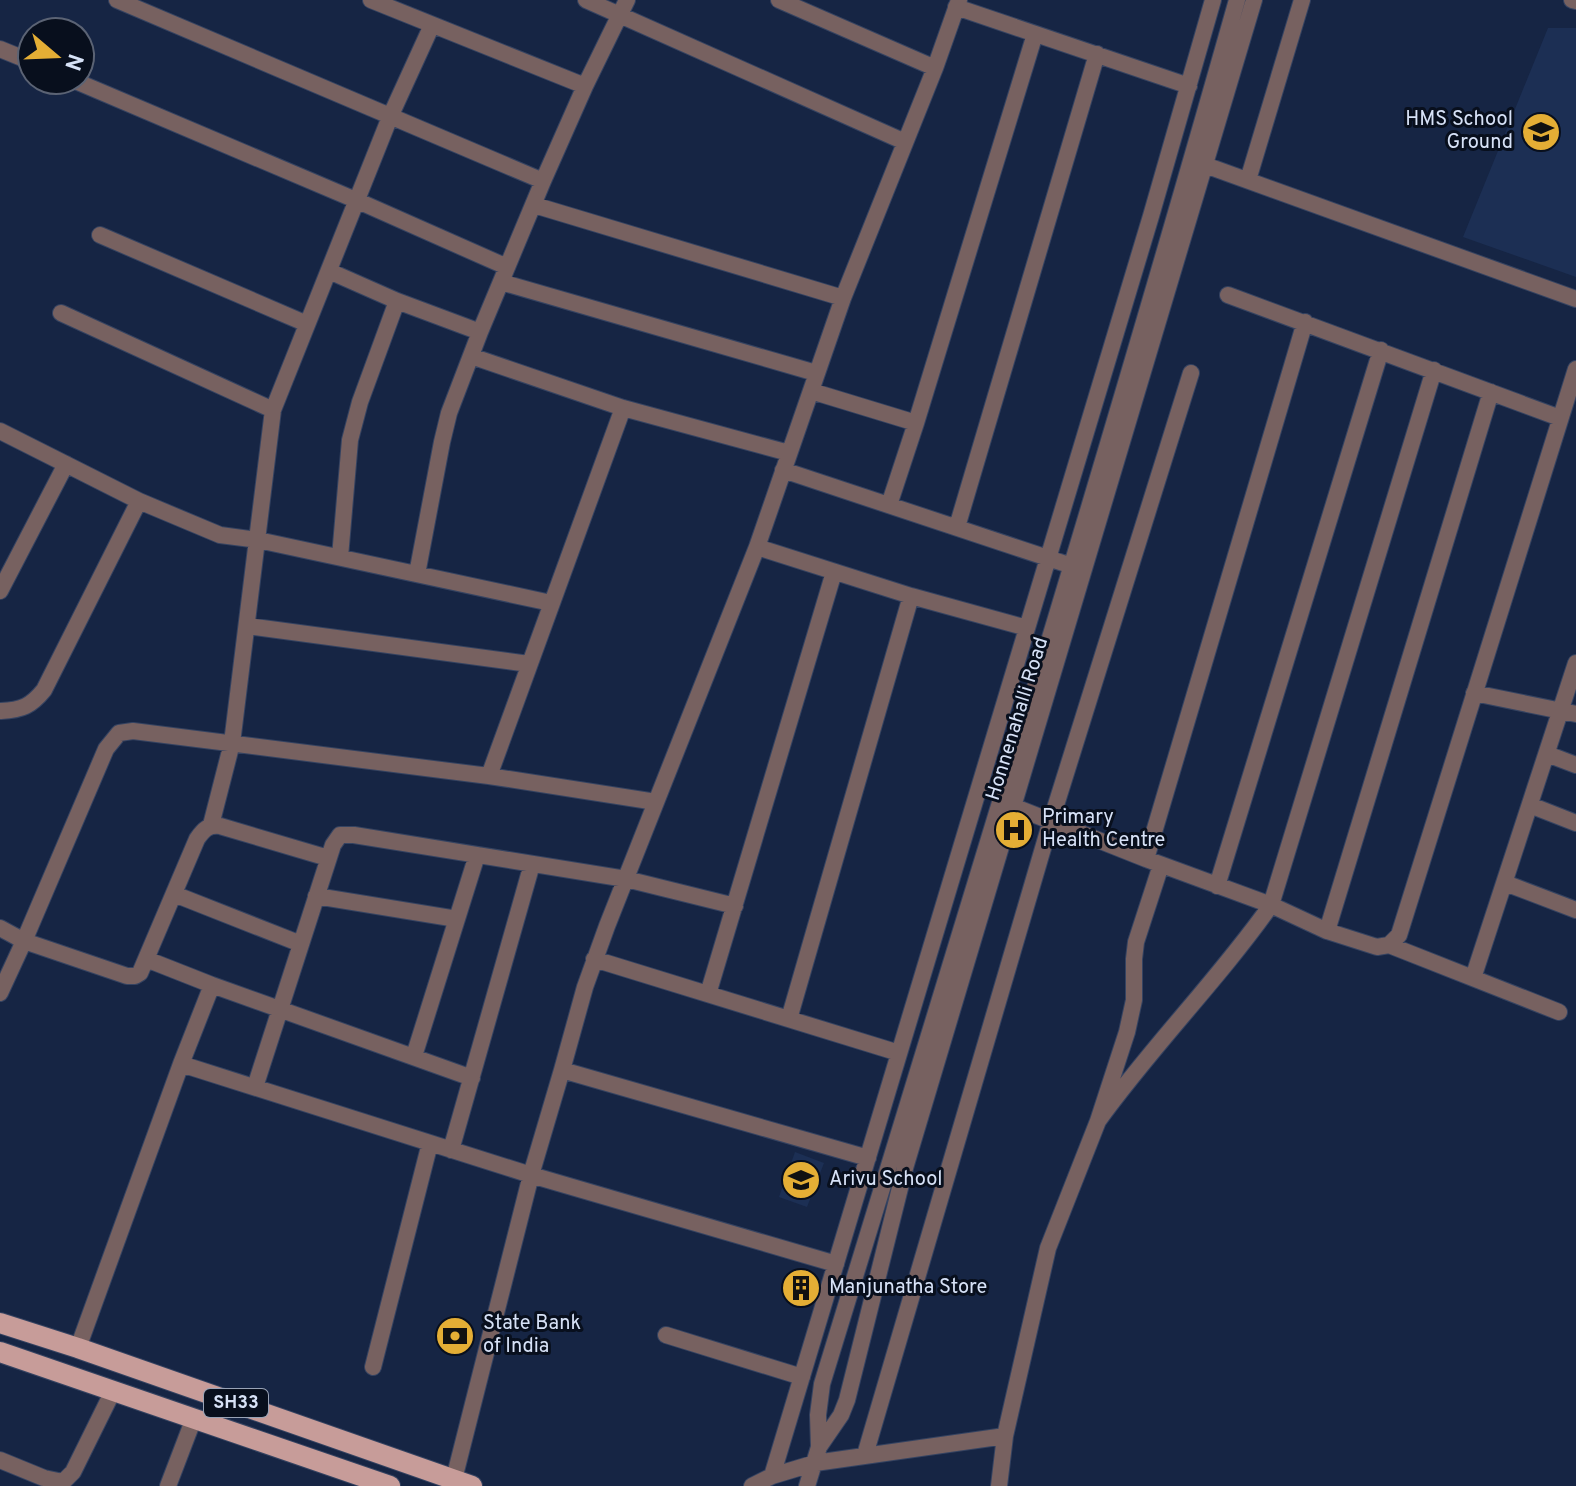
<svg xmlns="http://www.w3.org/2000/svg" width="1576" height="1486" font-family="Overpass,sans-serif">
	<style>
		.built { fill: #1c2f54 }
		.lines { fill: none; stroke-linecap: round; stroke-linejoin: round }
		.minor-casing { stroke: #354361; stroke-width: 18 }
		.major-casing { stroke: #354361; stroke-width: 22 }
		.minor { stroke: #776160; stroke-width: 16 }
		.major { stroke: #c79c99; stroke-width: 20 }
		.labels { text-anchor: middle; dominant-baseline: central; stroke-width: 6; stroke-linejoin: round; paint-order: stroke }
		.shield { fill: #080f1d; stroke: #99a3b6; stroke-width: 2 }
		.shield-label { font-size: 18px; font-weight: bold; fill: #d7e2f7 }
		.poi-label { font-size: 20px; fill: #d7e2f7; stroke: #080f1d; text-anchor: start }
		.street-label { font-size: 20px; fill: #d7e2f7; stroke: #080f1d }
	</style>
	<rect width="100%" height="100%" fill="#162544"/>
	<path class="built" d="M1548,28h28v249l-113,-40z
		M795,1152l29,11 -17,44 -28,-10z"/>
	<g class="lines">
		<defs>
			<path id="minor" d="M117,0l426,181
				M371,0l214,86
				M586,0l319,142
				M779,0l156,68
				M1572,0l4,1
				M956,7l233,79
				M0,49l32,13
				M73,80l285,121 149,66
				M1205,165l371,134
				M1248,180l54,-180
				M534,205l309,93
				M100,235l207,89
				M329,271l68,30 83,31
				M501,282l315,91
				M1228,295l332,123
				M61,313l212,97
				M471,356l152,52 166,45
				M811,391l105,32
				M0,431l139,70 81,34 38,5 293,63
				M783,470l289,96
				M889,505l27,-82 119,-389
				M957,527l140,-473
				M757,547l154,49 116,32
				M340,557l10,-117 10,-38 37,-101
				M417,574l25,-132 7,-29 31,-81 63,-151 42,-95 42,-86
				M0,591l66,-127
				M248,626l281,38
				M1474,693l102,21
				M1,711c21,-1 30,-5 43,-21l95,-189
				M1547,754l29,11
				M489,776l134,-368
				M1005,803l141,56 125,46 56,26 50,16 12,-2 10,-10 177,-566
				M1530,805l46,18
				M211,825l21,-82 41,-333 117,-293 42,-92
				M328,858l-108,-32c-12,-1 -16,3 -23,13l-57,134 -5,3h-8l-103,-35 82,-192 13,-16 14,-2 356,45 167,26
				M1146,859l159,-537
				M1505,883l71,27
				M1217,886l164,-536
				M174,894l127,50
				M316,896l141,23
				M0,928l24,13 -24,52
				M1327,931l164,-539
				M1389,945l170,67
				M146,959l66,26 260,93
				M594,959l305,94
				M1473,978l103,-315
				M708,994l126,-422
				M789,1019l122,-423
				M414,1056l63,-201
				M181,1064l350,111 305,89
				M562,1070l306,88
				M255,1087l78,-242 7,-10h14l272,44 109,27
				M1098,1121c54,-75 120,-141 173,-216l163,-535
				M451,1150l81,-286
				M666,1335l136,42
				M78,1348l103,-284 31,-79
				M373,1367l57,-224
				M819,1447l-1,-32 4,-31c141,-460 284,-921 415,-1384
				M865,1455l186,-634 140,-448
				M0,1460l44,18 19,4 10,-10 40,-81
				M772,1476l379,-1260 62,-216
				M454,1479l77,-304 31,-105 23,-83 22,-61 150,-379 86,-249 92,-230 24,-68
				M168,1486l26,-68
				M752,1486l20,-10 43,-13 190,-27
				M807,1486l12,-39 22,-32 6,-15 58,-232 349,-1168
				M999,1486l6,-50 43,-188 50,-127 29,-89 7,-32v-41l2,-17 25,-77"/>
			<path id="major" d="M0,1323l78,25 394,138
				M0,1352l390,134"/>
		</defs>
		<use href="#minor" class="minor-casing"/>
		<use href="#major" class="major-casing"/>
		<use href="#minor" class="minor"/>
		<use href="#major" class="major"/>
	</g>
	<defs>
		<symbol id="school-disc" viewBox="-11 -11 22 22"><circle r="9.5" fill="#e4ae35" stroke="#080f1d"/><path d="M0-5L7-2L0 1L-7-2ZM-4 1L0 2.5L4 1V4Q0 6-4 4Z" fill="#111"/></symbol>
		<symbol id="hospital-disc" viewBox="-11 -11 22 22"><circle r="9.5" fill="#e4ae35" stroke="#080f1d"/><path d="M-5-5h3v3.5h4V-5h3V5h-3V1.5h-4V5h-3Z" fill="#111"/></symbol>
		<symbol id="building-disc" viewBox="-11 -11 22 22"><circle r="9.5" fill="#e4ae35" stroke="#080f1d"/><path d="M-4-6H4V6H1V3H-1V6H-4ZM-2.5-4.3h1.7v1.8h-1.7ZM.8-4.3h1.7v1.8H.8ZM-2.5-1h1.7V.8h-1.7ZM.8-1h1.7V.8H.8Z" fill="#111"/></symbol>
		<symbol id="bank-disc" viewBox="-11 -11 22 22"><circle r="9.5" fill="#e4ae35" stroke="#080f1d"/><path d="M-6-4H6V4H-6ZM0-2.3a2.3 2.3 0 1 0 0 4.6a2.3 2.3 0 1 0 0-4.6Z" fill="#111"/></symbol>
	</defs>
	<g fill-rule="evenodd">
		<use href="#school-disc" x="1519" y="110" width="44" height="44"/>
		<use href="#hospital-disc" x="992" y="808" width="44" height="44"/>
		<use href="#school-disc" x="779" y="1158" width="44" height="44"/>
		<use href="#building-disc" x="779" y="1266" width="44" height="44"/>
		<use href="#bank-disc" x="433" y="1314" width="44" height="44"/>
	</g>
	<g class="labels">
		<rect class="shield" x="204" y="1389" width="64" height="28" rx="6"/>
		<g class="shield-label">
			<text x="236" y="1403">SH33</text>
		</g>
		<g class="poi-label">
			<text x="1513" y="120" text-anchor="end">HMS School<tspan x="1513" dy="23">Ground</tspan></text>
			<text x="1042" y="818">Primary<tspan x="1042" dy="23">Health Centre</tspan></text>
			<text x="829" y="1180">Arivu School</text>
			<text x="829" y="1288">Manjunatha Store</text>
			<text x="483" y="1324">State Bank<tspan x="483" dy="23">of India</tspan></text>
		</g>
		<g class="street-label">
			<text transform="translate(1018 719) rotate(-73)">Honnenahalli Road</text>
		</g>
	</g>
	<g transform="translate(56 56) rotate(109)"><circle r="38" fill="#080f1d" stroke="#5b6374" stroke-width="2"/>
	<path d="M0-6L14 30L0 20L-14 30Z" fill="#e4ae35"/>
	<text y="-12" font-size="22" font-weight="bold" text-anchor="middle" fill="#d7e2f7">N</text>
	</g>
</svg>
